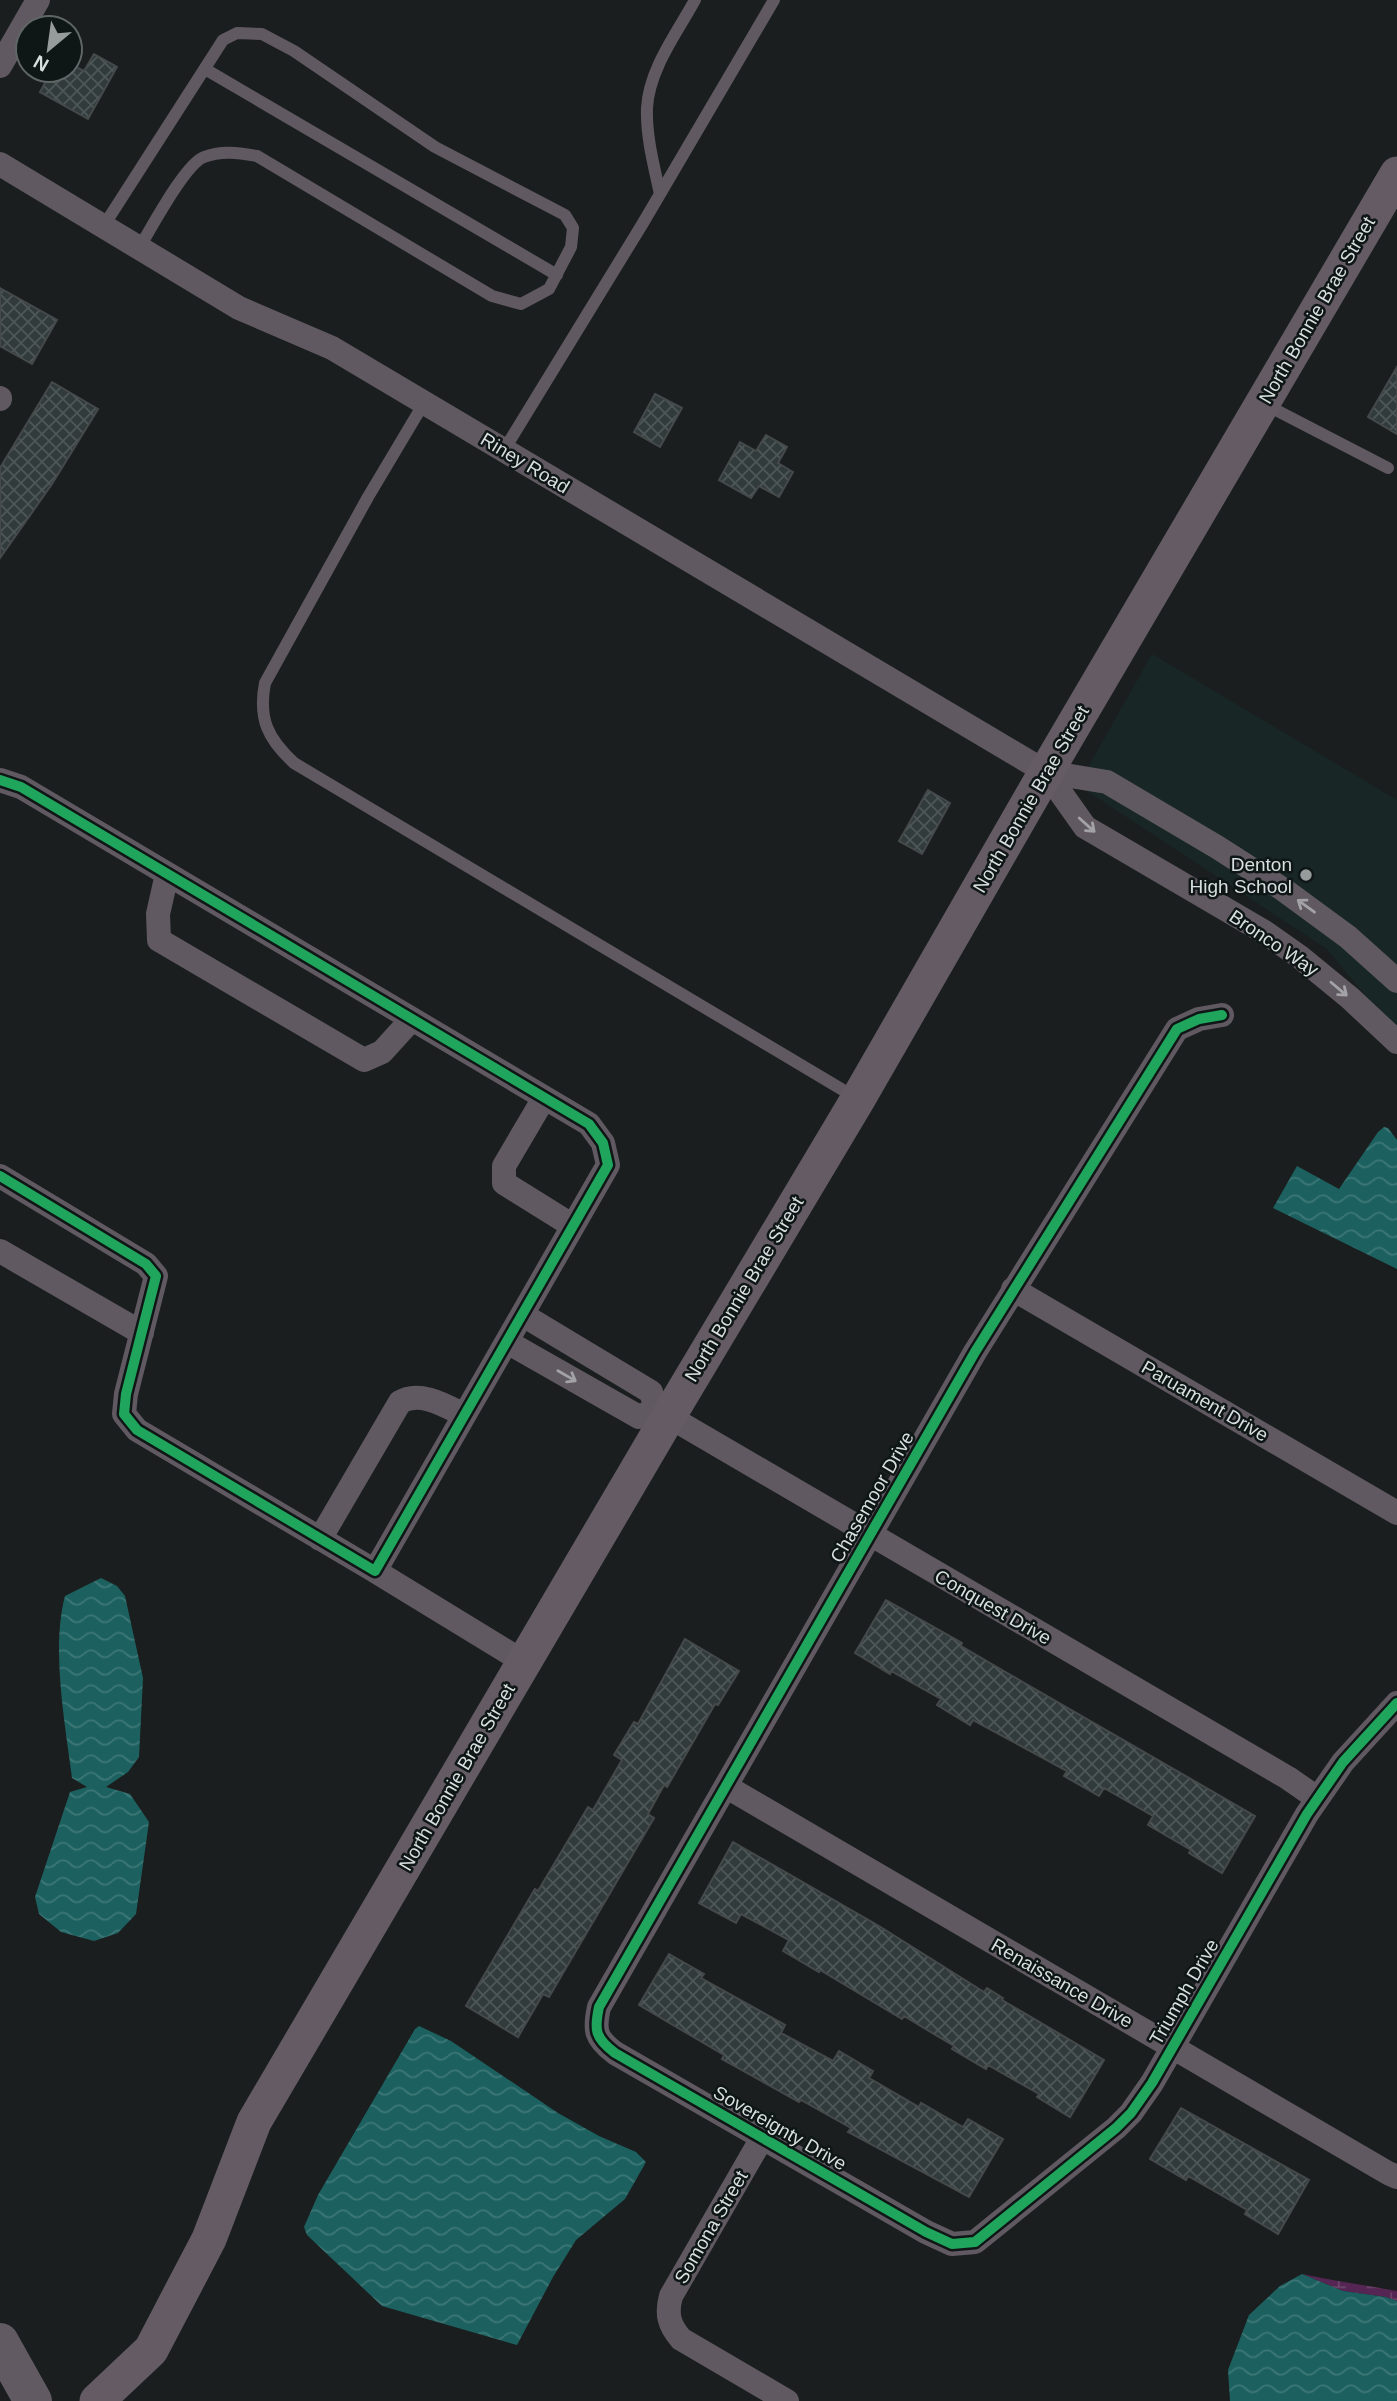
<svg xmlns="http://www.w3.org/2000/svg" width="1397" height="2401" font-family="Helvetica,sans-serif">
	<style>
		.built { fill: #182726 }
		.wetland { fill: url(#wetland-marsh) }
		.water { fill: url(#water-waves) }
		.building { fill: url(#building-cross-hatch); stroke: #464949; stroke-width: 2 }
		.lines { fill: none; stroke-linecap: round; stroke-linejoin: round }
		.lane { stroke: #615961; stroke-width: 12 }
		.street { stroke: #615961; stroke-width: 24 }
		.secondary { stroke: #645b64; stroke-width: 35 }
		.primary { stroke: #615a62; stroke-width: 38 }
		.cycleway-casing { stroke: #0f1616; stroke-width: 15 }
		.cycleway { stroke: #20a55d; stroke-width: 10 }
		.oneway { stroke: #a3a2a6 }
		.poi-dot { fill: #969b9b; stroke: #0f1616; stroke-width: 2.5 }
		.labels { text-anchor: middle; dominant-baseline: central; stroke-width: 5; stroke-linejoin: round; paint-order: stroke }
		.street-label { font-size: 19px; fill: #d9dede; stroke: #0f1616 }
		.poi-label { font-size: 19px; fill: #d9dede; stroke: #0f1616; text-anchor: end }
	</style>
	<defs>
		<pattern id="wetland-marsh" width="20" height="14" patternUnits="userSpaceOnUse" patternTransform="scale(1.75)"><rect width="20" height="14" fill="#552653"/><path d="M1 5h8M5 5V1M11 12h8M15 12V8" fill="none" stroke="#6d456b"/></pattern>
		<pattern id="water-waves" width="16" height="10" patternUnits="userSpaceOnUse" patternTransform="scale(1.75)"><rect width="16" height="10" fill="#1c6160"/><path d="M0 5q4-4 8 0t8 0" fill="none" stroke="#3c7776"/></pattern>
		<pattern id="building-cross-hatch" width="8" height="8" patternUnits="userSpaceOnUse" patternTransform="scale(1.75)"><rect width="8" height="8" fill="#313b3b"/><path d="M0 0l8 8M0 8l8-8" fill="none" stroke="#4e5757"/></pattern>
	</defs>
	<rect width="100%" height="100%" fill="#1a1e1e"/>
	<path class="built" d="M1152,654l245,146v234l-70,-85 -249,-164z"/>
	<path class="wetland" d="M1302,2274c32,7 63,11 95,17v10l-11,-4 -43,-6z"/>
	<path class="water" d="M1384,1127l4,1 9,12v129l-124,-61 24,-42 42,23 39,-57z
		M101,1578l16,8 8,10 18,82 -4,79 -11,15 -22,15 24,7 19,28 -13,92 -18,19 -24,8 -33,-9 -22,-18 -4,-17 35,-105 17,-5 -15,-9c-7,-55 -21,-129 -7,-182z
		M419,2026l32,15 107,72 41,23 37,16 10,10 -21,37 -49,41 -23,37 -36,68 -135,-39 -75,-71 -3,-8 14,-32 97,-166z
		M1302,2274l41,17 43,6 11,4v100h-167l-2,-31 21,-55 31,-29z"/>
	<path class="building" d="M94,54l23,13 -29,52 -48,-27 12,-22h18v-6l14,7z
		M0,288l57,32 -25,44 -32,-18z
		M1397,367v67l-29,-17z
		M52,382l46,27 -46,75 -52,74v-90z
		M655,394l27,14 -22,39 -26,-15z
		M766,435l21,12 -9,16 15,9 -14,25 -20,-11 -8,12 -32,-18 21,-38 16,9z
		M928,790l22,13 -28,51 -23,-13z
		M886,1600l76,43 -1,3 48,28 246,142 -33,57 -33,-20 2,-3 -43,-25 5,-9 -49,-28 -5,8 -35,-20 3,-5 -94,-51 -3,5 -33,-20 4,-6 -50,-28 -1,3 -35,-21z
		M685,1639l54,32 -21,34 -3,-1 -48,83 -3,-2 -16,29 6,4 -105,179 -6,-3 -25,43 -52,-31 69,-117 3,2 50,-84 5,3 29,-50 -8,-5 20,-33 4,2z
		M733,1842l146,84 105,66 3,-4 16,10 -1,2 102,60 -34,57 -33,-20 2,-3 -51,-29 -2,4 -34,-20 2,-3 -50,-30 -2,3 -82,-49 -1,2 -36,-21 6,-11 -48,-26 -5,9 -37,-20z
		M669,1954l35,20 -3,4 84,47 -4,8 52,28 6,-10 34,20 -4,7 50,29 2,-4 42,24 5,-8 35,20 -34,58 -121,-65 3,-4 -50,-28 -2,2 -77,-43 2,-4 -85,-50z
		M1181,2108l128,72 -31,54 -33,-20 2,-4 -59,-34 -2,4 -36,-21z"/>
	<g class="lines">
		<path class="lane" d="M205,69l352,206
			M660,194c-6,-28 -14,-57 -13,-86 2,-39 30,-75 48,-108
			M103,227l120,-187 14,-7 25,1 32,17 141,96 130,68 8,13 -2,19 -22,42 -28,15 -29,-8 -235,-140c-18,-3 -35,-6 -53,1 -19,7 -53,72 -65,91
			M424,403l-56,94 -103,186c-7,36 3,56 29,80l564,336
			M1266,405l122,63
			M504,450l139,-227 131,-223"/>
		<path class="street" d="M0,66l38,-66
			M0,164l239,144 93,40 714,424 61,10 110,65 67,43 64,47 49,44
			M0,398v1
			M1046,772l39,55 181,106 34,24 50,41 47,44
			M0,780l21,7 568,337 14,19 5,22 -233,406 -238,-141 -13,-16 2,-20 30,-118 -10,-12 -146,-88
			M167,874l-9,40 1,26 205,120 18,-8 30,-33
			M1222,1015l-23,4 -22,10 -202,323 -376,655c-5,23 -4,31 16,46l311,179 26,12 23,-2 141,-114 15,-15 21,-30 155,-269 36,-52 54,-59
			M544,1098l-40,68v17l69,43
			M0,1251l142,82
			M1013,1289l384,224
			M523,1315l128,77 5,17 632,369 29,20
			M507,1342l132,75 17,-8
			M320,1539l80,-137c20,-12 46,4 64,13
			M375,1571l149,91
			M727,1787l661,386 9,4
			M762,2138l-91,158c-5,18 -2,29 10,43l106,62"/>
		<path class="secondary" d="M97,2401l54,-51 58,-111 45,-117 407,-693 197,-330 188,-327 351,-598"/>
		<path class="primary" d="M0,2342l33,59"/>
		<defs>
			<path id="cycleway" d="M0,780l21,7 568,337 14,19 5,22 -233,406 -238,-141 -13,-16 2,-20 30,-118 -10,-12 -146,-88
				M1222,1015l-23,4 -22,10 -202,323 -376,655c-5,23 -4,31 16,46l311,179 26,12 23,-2 141,-114 15,-15 21,-30 155,-269 36,-52 54,-59"/>
		</defs>
		<use href="#cycleway" class="cycleway-casing"/>
		<use href="#cycleway" class="cycleway"/>
	</g>
	<defs><path id="oneway-shaft" d="M-6 0H5M1.5-3L5.5 0L1.5 3" fill="none" stroke-width="1.6" stroke-linecap="round" stroke-linejoin="round" transform="scale(1.75)"/></defs>
	<g class="oneway">
		<use href="#oneway-shaft" transform="translate(1087 825) rotate(42)"/>
		<use href="#oneway-shaft" transform="translate(1306 906) rotate(-144)"/>
		<use href="#oneway-shaft" transform="translate(1339 989) rotate(40)"/>
		<use href="#oneway-shaft" transform="translate(567 1376) rotate(30)"/>
	</g>
	<circle class="poi-dot" cx="1306" cy="875" r="7"/>
	<g class="labels">
		<g class="street-label">
			<text transform="translate(1317 310) rotate(-60)">North Bonnie Brae Street</text>
			<text transform="translate(525 463) rotate(31)">Riney Road</text>
			<text transform="translate(1031 799) rotate(-60)">North Bonnie Brae Street</text>
			<text transform="translate(1274 943) rotate(34)">Bronco Way</text>
			<text transform="translate(744 1289) rotate(-59)">North Bonnie Brae Street</text>
			<text transform="translate(1205 1401) rotate(30)">Paruament Drive</text>
			<text transform="translate(872 1497) rotate(-60)">Chasemoor Drive</text>
			<text transform="translate(993 1607) rotate(30)">Conquest Drive</text>
			<text transform="translate(457 1777) rotate(-60)">North Bonnie Brae Street</text>
			<text transform="translate(1062 1983) rotate(30)">Renaissance Drive</text>
			<text transform="translate(1184 1992) rotate(-60)">Triumph Drive</text>
			<text transform="translate(780 2128) rotate(30)">Sovereignty Drive</text>
			<text transform="translate(711 2227) rotate(-60)">Somona Street</text>
		</g>
		<g class="poi-label">
			<text x="1292" y="864">Denton<tspan x="1292" dy="22">High School</tspan></text>
		</g>
	</g>
	<g transform="translate(49 49) rotate(209)"><circle r="33" fill="#0f1616" stroke="#606666" stroke-width="2"/>
	<path d="M0-5L12 26L0 18L-12 26Z" fill="#969b9b"/>
	<text y="-10" font-size="19" font-weight="bold" text-anchor="middle" fill="#d9dede">N</text>
	</g>
</svg>
